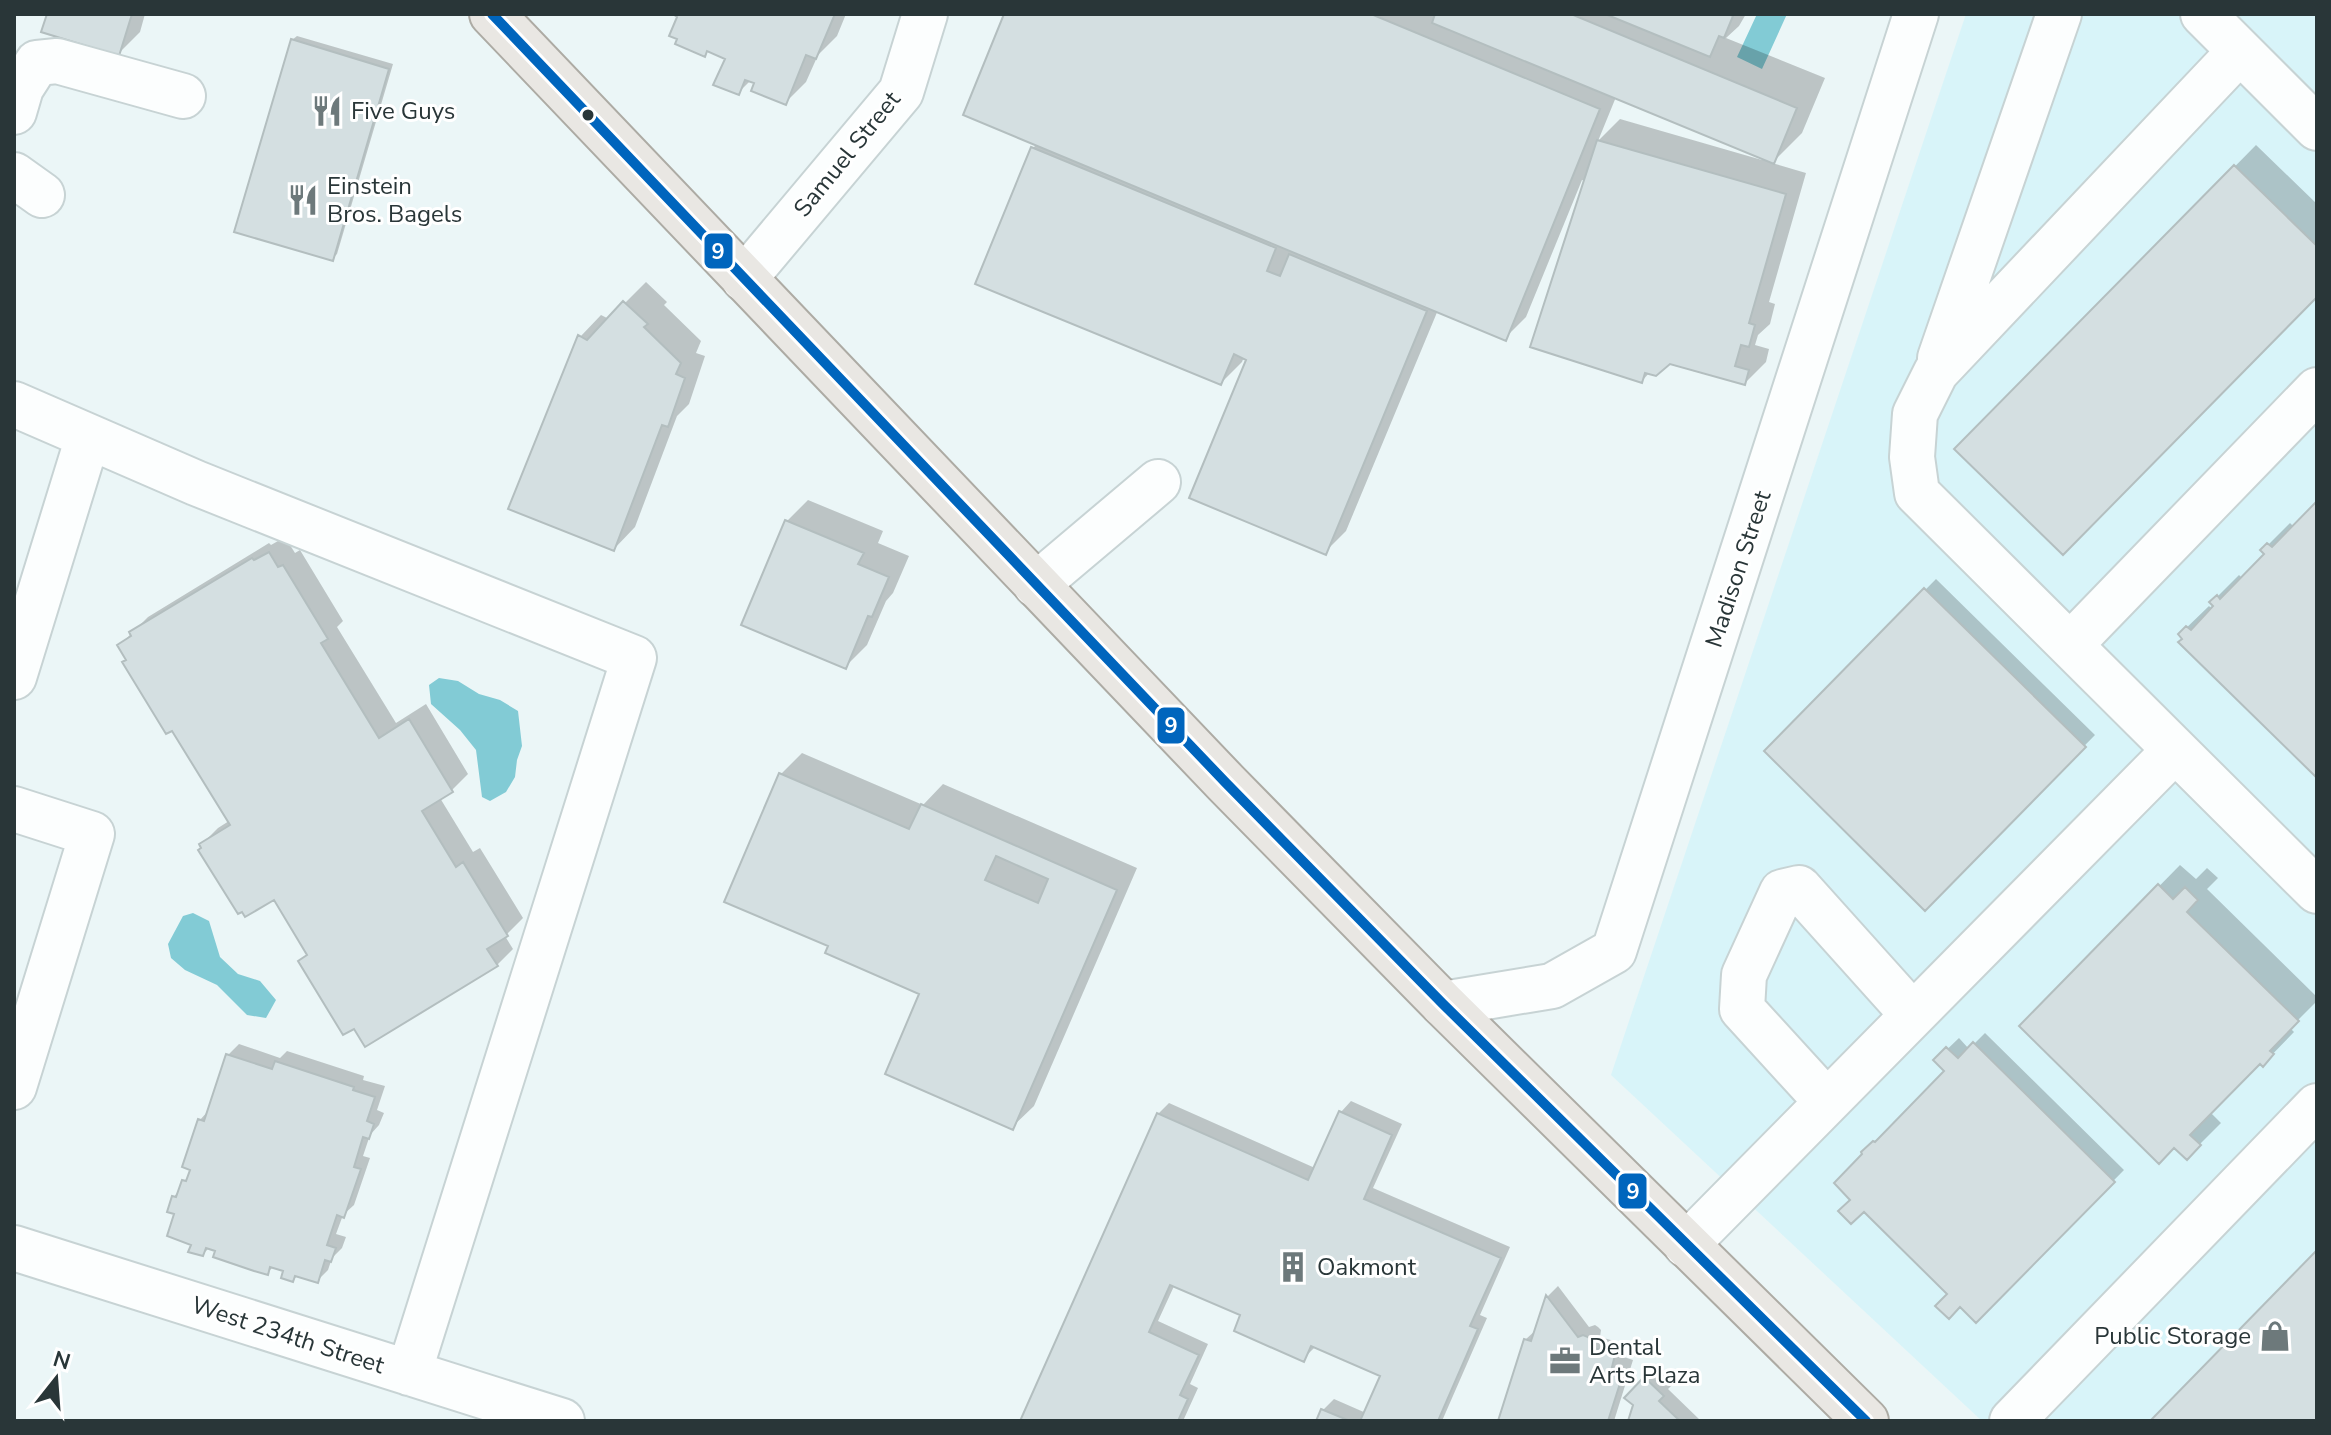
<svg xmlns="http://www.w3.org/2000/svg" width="2331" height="1435" font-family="'Nunito Sans',sans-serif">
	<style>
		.built { fill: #d8f4f9 }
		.water { fill: #82cbd5 }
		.shadow { fill: #0003; fill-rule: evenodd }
		.building { fill: #d4dfe1; stroke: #b3bebf; stroke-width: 2; fill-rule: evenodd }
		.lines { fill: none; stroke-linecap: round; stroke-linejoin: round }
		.minor-casing { stroke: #c7d3d4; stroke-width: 48 }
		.major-casing { stroke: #adaba4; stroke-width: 48 }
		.minor { stroke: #fcfefe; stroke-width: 44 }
		.major { stroke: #e9e7e3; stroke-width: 44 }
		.bus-1-casing { stroke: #fff; stroke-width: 16 }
		.bus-1 { stroke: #0065bd; stroke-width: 10 }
		.bus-dot { fill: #293638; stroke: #fff; stroke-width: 3 }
		.labels { text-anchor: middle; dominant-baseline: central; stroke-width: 6; stroke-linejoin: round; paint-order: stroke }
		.poi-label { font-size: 24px; fill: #293638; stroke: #fff; text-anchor: start }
		.street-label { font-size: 24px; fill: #293638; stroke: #fff }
		.line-badge { stroke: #fff; stroke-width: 3 }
		.badge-label { font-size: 22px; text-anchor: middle; font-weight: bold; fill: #fff }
	</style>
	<rect width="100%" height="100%" fill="#ebf6f7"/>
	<path class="built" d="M1966,14h351v1407h-335l-371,-346z"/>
	<path class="water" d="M1757,14h30l-25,55 -25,-12z
		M439,678l19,3 21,13 21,6 18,11 4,35 -5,14 -2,17 -9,15 -16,9 -8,-4 -6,-47 -16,-20 -29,-26 -2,-19z
		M193,913l16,8 11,36 18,17 22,7 16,19 -10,18 -19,-3 -30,-30 -32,-15 -14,-12 -3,-14 15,-28z"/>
	<path class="shadow" d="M49,14h96l-5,18 -21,21z
		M675,14h171l-9,22 -19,19 -12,27 -21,21 -34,-23 -13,13 -11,-35 -18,-8 -5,4 -25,-38z
		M1007,14h739l-7,12 -13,12 99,40 -23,55 -30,30 34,10 -37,129 6,2 -5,20 -12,11 -3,10 14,4 -3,13 -21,21 -76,-22 -19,11 -8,9 -57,-200 -3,-1 -56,137 -21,21 -67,-28 -92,221 -21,21 -77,-193 -4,-2 -2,5 -21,21 -244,-100 56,-135 4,-4zM1616,97l147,60 -1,3 -142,-41 -22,22z
		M297,36l96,28 -56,190 -5,5 -40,-219z
		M2256,145l61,59v90l-360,155z
		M646,282l21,20 -3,3 37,36 -5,12 9,3 -16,48 -12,12 -42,111 -21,22 -34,-212 21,-22 8,4z
		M808,500l75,31 -5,12 31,13 -16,37 -7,8 -19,44 -21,21 -59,-145z
		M2317,504v272l-137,-142 29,-28 4,4 3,-4 -4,-4 27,-27 4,4 24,-25 -4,-4 27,-27 4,4z
		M285,537l10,16 5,-3 43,71 -6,6 59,96 30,-19 42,70 -16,16 -12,8 33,54 7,-4 43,70 -18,18 8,13 -16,16 -188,-12 -35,-56 -72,-53 16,-16 11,-7 -109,-176 28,-28 121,-74 2,2z
		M1936,579l159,156 -170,173 -158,-157z
		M802,753l121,52 20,-21 194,84 -103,238 -22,21 -90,-134 -92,-48 -104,-44 55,-127z
		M2180,865l16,14 11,-11 11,10 -11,11 110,108v4l-27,27 4,4 -31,32 -3,-3 -50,51 11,11 -34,34 -165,-131z
		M1985,1033l139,137 -148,150 -123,-120 21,-58 11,-11 2,2 60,-62 -11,-11 23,-22 10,11z
		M239,1044l41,14 7,-7 77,25 -1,4 22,6 -8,24 7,3 -5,12 -9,10 -7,21 7,2 -16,47 -11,10 -7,19 10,3 -4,11 -10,10 -4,12 -11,11 -19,-6 -5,5 -8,-10 -11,-4 -7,7 -57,-26 -7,7 -9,-10 -18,-31 -2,-16 17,-23 8,-53 10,-11 19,-55z
		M1351,1101l51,23 -29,64 137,59 -30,68 7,3 -45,103h-124l5,-11 11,-11 32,14 16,-38 -66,-29 -13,13 -60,-45 -68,-30 -17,37 50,23 -18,40 8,4 -15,33h-160l135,-307 11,-11 146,65 26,-56z
		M1558,1286l31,41 6,-2 3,2 3,3 -1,7 25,7 -4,12 12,4 -19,61h-114l25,-81 12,-11 11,-33z
		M1656,1368l17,16 -5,5 33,32h-71l5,-17 -8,-6z"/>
	<path class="building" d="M47,14h85l-13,42 -78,-24z
		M673,14h162l-19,45 -10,-4 -20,50 -35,-14 3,-8 -9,-3 -6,15 -26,-10 12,-26 -18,-8 -2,6 -30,-13 2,-5 -8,-3 8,-19z
		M1004,14h367l229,95 -94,232 -543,-226z
		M1435,14h136l226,94 -23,56 -342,-141z
		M1605,14h123l5,2 -9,22 -5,-2 -9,21z
		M291,39l98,30 -56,192 -99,-29z
		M1597,140l189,54 -37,129 6,2 -6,22 -8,-2 -6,21 14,4 -4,15 -75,-21 -14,12 -11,-3 -3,10 -112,-36z
		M1031,147l245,101 -9,23 13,5 9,-22 138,57 -101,244 -137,-57 57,-138 -12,-6 -13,31 -246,-101z
		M2234,165l83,81v51l-254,258 -109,-106z
		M623,301l25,23 -4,3 37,36 -5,11 9,4 -17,49 -6,-2 -48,126 -106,-42 70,-174 9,5z
		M2317,501v277l-139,-136 4,-3 -4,-5 8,-8 5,4 22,-24 -4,-4 8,-7 3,4 44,-45 -4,-4 7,-7 5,4z
		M785,520l79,33 -6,11 31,13 -17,40 -4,-1 -22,53 -105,-44z
		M269,552l9,15 5,-2 45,74 -7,4 58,95 30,-19 44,73 -31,19 34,56 7,-5 45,74 -21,13 11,17 -133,81 -11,-18 -11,6 -45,-74 9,-6 -33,-55 -29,17 -3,-5 -4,2 -40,-64 3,-2 -2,-4 31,-19 -58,-94 -6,3 -44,-72 4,-2 -9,-15 14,-9 -2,-4 123,-74 2,2z
		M1924,588l162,159 -161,164 -161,-160z
		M779,773l130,56 12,-25 196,86 -104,240 -128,-56 34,-80 -94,-41 3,-7 -104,-44zM996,856l52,23 -10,24 -53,-23z
		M2158,884l15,15 12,-12 13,13 -11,12 112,109 -29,30 4,3 -11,13 -3,-3 -70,71 11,10 -14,15 -13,-12 -15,16 -140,-138z
		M1973,1042l142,140 -139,141 -16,-16 -11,12 -14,-13 12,-12 -83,-82 -13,12 -13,-13 12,-11 -16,-17 28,-29 -1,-2 12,-11 2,1 69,-71 -11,-11 13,-13 12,11z
		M226,1054l46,15 3,-8 79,26 -1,3 22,7 -8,24 7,3 -5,15 -6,-2 -9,30 7,2 -17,49 -7,-3 -10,30 9,3 -5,14 -6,-2 -7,23 -23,-7 -2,6 -12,-4 2,-7 -13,-4 -2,8 -14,-4 -41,-14 2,-6 -9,-3 -3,8 -15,-4 3,-7 -24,-9 7,-22 -7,-2 5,-16 4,1 6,-17 4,1 4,-11 -8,-3 16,-48 6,2z
		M1339,1111l53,24 -28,64 137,59 -31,68 8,3 -40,92h-78l20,-45 -69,-30 -7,16 -70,-31 6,-16 -70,-30 -21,47 50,23 -19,40 8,4 -10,22h-158l137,-308 151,67z
		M2317,1250v171h-167z
		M1546,1295l32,42 5,-2 5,2 3,4v6l24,8 -3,12 12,4 -16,50h-110l26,-82 7,2z
		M1644,1377l20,19 -5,5 21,20h-52l5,-16 -9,-7z
		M1321,1409l29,12h-34z"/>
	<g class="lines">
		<defs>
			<path id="minor" d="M2203,14l114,114
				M2240,51l-304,321 -21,42 -3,43 5,36 400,398
				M14,112l7,-24 16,-25 20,-2 126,35
				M14,175l28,20
				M744,279l157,-187 24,-78
				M1940,358l119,-344
				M14,404l182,79 438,175 -225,715
				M1036,585l122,-103
				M2070,645l247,-255
				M14,677l74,-240
				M14,809l78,25 -78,253
				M1443,1004l109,-18 62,-35 302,-937
				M1827,1102l-85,-93 2,-34 38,-83 17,-4 114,127
				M1686,1245l489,-495
				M14,1248l548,173
				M2012,1421l305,-315"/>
			<path id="major" d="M492,14l734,769 217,221 423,417"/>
		</defs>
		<use href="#minor" class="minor-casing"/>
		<use href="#major" class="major-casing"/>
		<use href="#minor" class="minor"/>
		<use href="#major" class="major"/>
		<defs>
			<path id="bus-1" d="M492,14l734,769 217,221 423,417"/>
		</defs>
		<use href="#bus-1" class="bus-1-casing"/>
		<use href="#bus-1" class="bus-1"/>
	</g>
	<defs>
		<symbol id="restaurant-bare" viewBox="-9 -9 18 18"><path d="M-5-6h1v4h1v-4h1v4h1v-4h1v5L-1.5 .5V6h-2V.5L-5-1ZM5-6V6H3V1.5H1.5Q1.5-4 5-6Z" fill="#6d797b" stroke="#fff" stroke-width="2.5" paint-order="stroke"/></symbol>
		<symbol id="building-bare" viewBox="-9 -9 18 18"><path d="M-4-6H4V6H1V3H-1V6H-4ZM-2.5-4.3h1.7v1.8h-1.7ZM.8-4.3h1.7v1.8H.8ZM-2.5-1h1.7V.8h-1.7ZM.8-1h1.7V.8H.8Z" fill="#6d797b" stroke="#fff" stroke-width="2.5" paint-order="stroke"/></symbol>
		<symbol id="shop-bare" viewBox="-9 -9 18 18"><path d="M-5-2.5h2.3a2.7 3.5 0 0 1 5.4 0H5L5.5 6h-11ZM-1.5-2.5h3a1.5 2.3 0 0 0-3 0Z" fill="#6d797b" stroke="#fff" stroke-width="2.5" paint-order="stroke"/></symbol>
		<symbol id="office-bare" viewBox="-9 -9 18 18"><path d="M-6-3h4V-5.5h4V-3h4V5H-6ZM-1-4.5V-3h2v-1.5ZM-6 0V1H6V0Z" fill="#6d797b" stroke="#fff" stroke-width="2.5" paint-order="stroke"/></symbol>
	</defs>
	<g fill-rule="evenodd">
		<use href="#restaurant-bare" x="305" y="89" width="44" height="44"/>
		<use href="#restaurant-bare" x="281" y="178" width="44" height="44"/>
		<use href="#building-bare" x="1271" y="1245" width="44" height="44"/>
		<use href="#shop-bare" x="2253" y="1314" width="44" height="44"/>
		<use href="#office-bare" x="1543" y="1339" width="44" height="44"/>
	</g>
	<circle class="bus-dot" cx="588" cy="115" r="7"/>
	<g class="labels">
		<g class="poi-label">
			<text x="351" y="111">Five Guys</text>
			<text x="327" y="186">Einstein<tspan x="327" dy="28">Bros. Bagels</tspan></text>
			<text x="1317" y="1267">Oakmont</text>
			<text x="2251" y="1336" text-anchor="end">Public Storage</text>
			<text x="1589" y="1347">Dental<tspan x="1589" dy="28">Arts Plaza</tspan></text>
		</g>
		<g class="street-label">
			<text transform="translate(847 154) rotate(-51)">Samuel Street</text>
			<text transform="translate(1738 569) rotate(-72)">Madison Street</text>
			<text transform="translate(288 1335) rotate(18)">West 234th Street</text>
		</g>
	</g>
	<g class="line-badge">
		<rect x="703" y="232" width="31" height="38" rx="8" fill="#0065bd"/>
		<rect x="1156" y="706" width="30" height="39" rx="8" fill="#0065bd"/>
		<rect x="1617" y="1172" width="31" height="38" rx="8" fill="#0065bd"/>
	</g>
	<g class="badge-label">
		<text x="718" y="259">9</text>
		<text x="1171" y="733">9</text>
		<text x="1633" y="1199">9</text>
	</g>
	<rect width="2331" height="1435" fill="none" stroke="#293638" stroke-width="32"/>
	<g transform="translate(56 1379) rotate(17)" stroke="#ffffff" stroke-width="6" paint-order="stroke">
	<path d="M0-6L14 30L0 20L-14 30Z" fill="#293638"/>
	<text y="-12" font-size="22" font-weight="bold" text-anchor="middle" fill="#293638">N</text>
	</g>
</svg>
